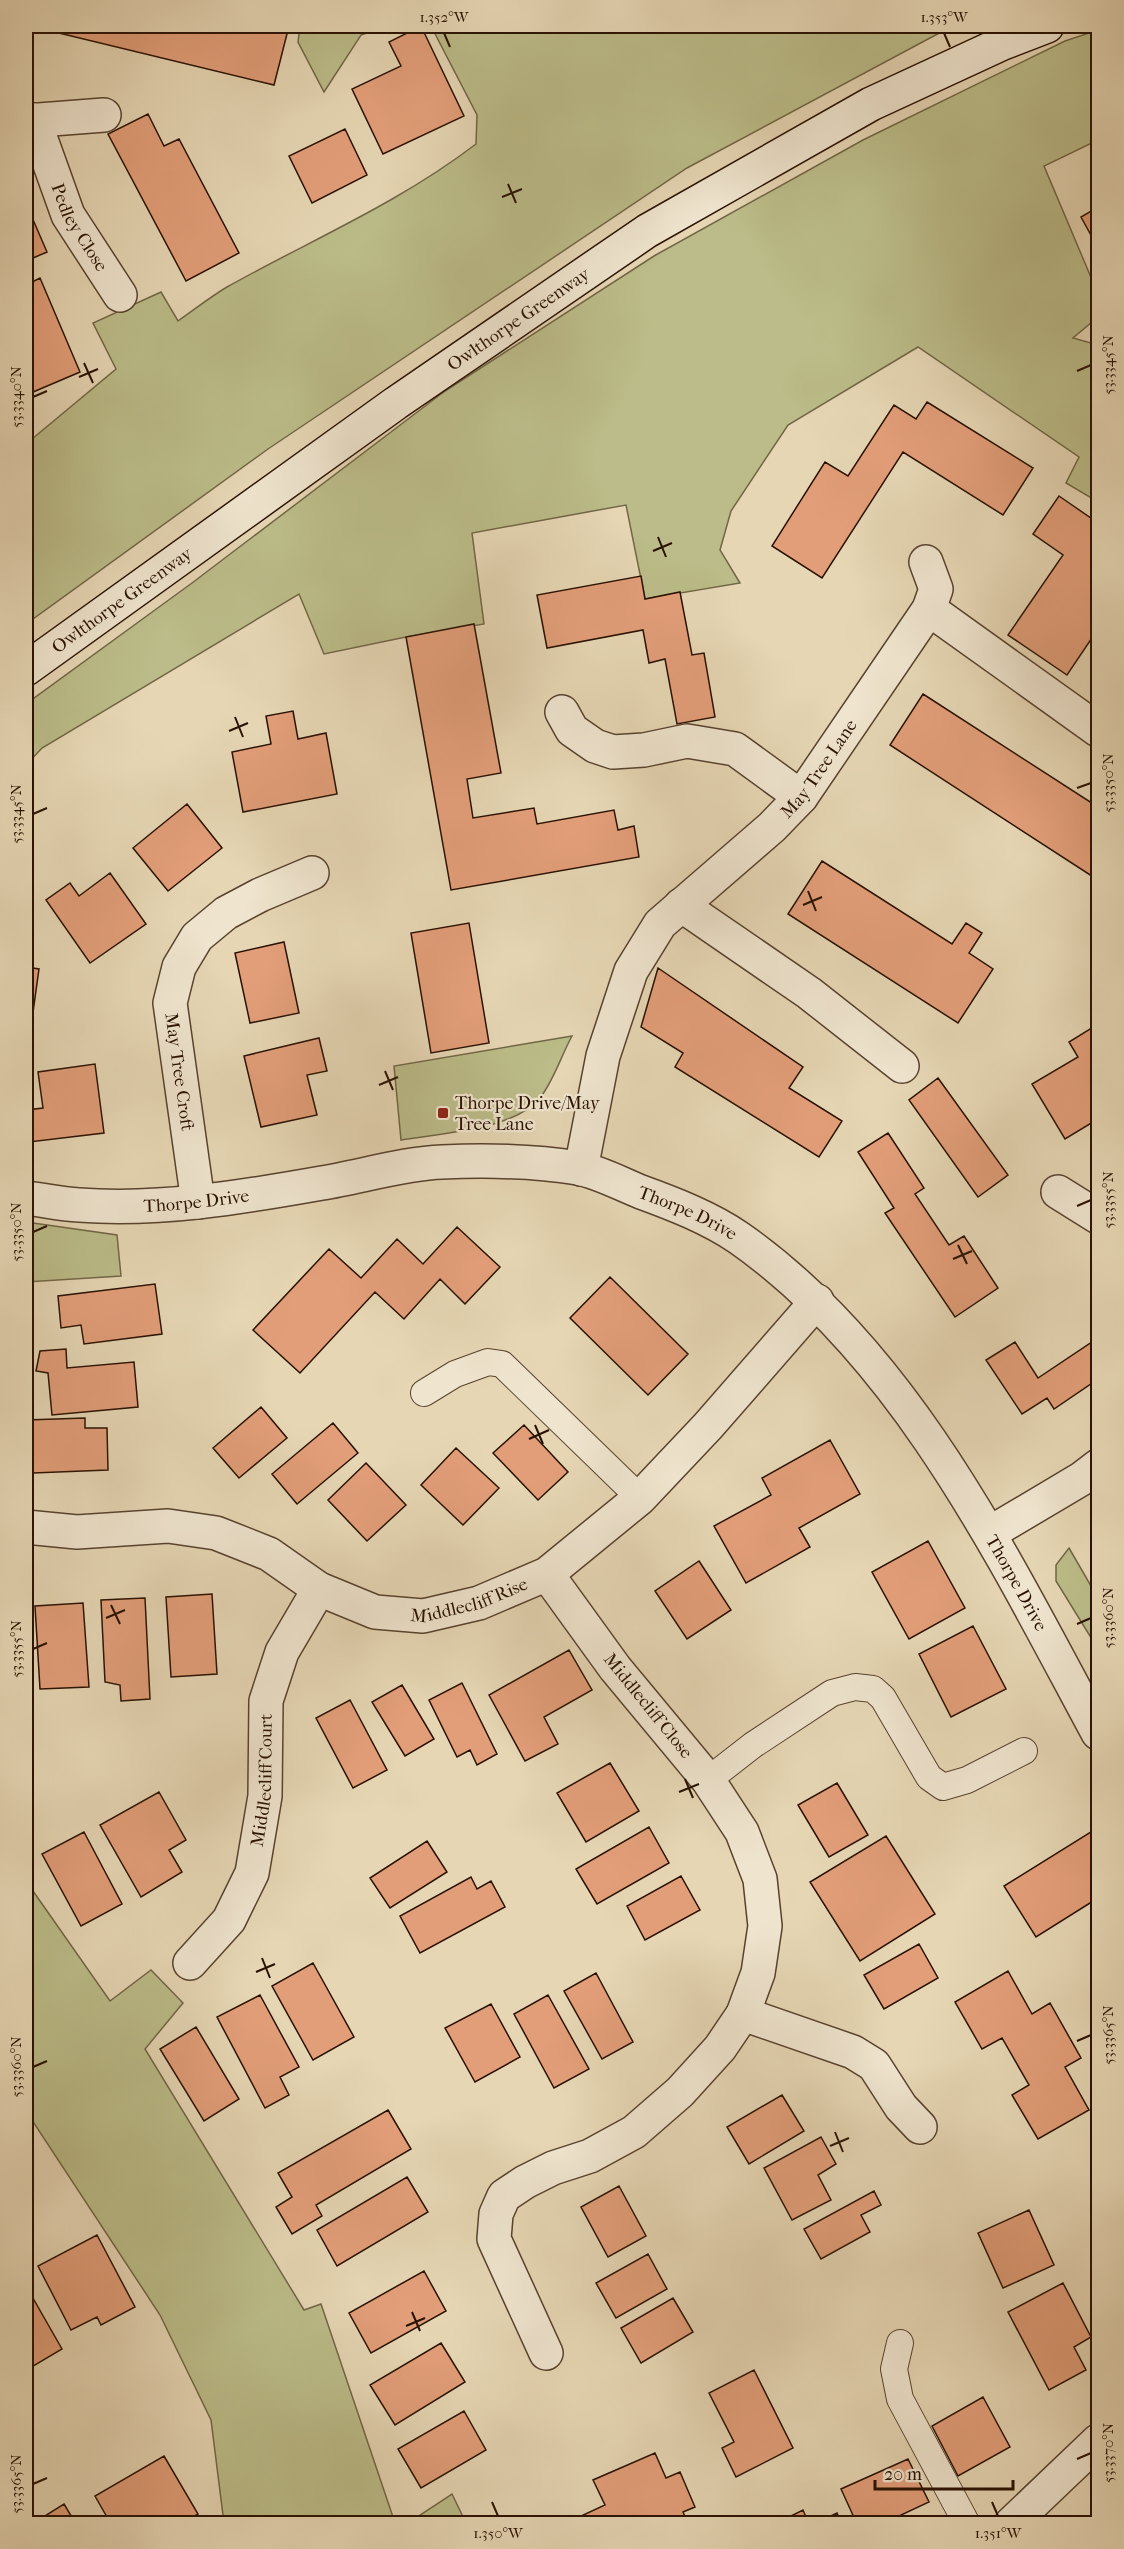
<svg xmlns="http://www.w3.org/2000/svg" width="1124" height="2549" font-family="'IM FELL French Canon',serif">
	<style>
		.green { fill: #bbbc89; stroke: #726646; stroke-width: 1.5 }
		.building { fill: #e29e79; stroke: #291102; stroke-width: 1.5 }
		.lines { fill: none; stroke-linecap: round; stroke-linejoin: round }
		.lane-casing { stroke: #58422e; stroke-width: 28 }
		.street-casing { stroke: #58422e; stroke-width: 36 }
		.secondary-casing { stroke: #291102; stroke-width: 36 }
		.lane { stroke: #efe4ce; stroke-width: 26 }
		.street { stroke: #efe4ce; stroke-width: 33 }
		.secondary { stroke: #efe4ce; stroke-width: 33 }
		.ticks { fill: none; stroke: #291102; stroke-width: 2 }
		.poi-dot { fill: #8f2418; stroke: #efe4ce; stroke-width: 2 }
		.labels { text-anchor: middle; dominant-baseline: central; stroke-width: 4.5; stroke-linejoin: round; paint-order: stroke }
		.street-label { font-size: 18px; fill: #291102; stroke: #efe4ce }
		.poi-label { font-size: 18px; fill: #291102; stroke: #efe4ce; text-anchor: start }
		.neatline { fill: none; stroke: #291102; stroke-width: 2 }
		.ticks-label { font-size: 15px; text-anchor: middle; fill: #291102 }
	</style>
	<rect width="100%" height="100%" fill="#e6d6b4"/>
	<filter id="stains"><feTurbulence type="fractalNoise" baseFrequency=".00333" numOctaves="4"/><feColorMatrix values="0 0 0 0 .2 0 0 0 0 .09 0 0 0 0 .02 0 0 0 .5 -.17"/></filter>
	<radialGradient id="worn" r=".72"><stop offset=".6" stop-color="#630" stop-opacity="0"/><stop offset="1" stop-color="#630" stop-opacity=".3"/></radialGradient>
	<path class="green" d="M300,26h87l-26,9 -37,57 -26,-50z
		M431,26h527l-15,5 -256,137 -419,281 -242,175v-180l90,-75 -23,-46 68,-31 17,29c16,-11 32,-24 49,-34 84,-47 172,-84 249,-143l1,-29z
		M1098,30v110l-54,26 54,128v23l-25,21 25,7v157l-32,-19 13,-26 -161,-110 -130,78 -57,86 -11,39 20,33 -95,16 -19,-94 -154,28 12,91 -78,13 -82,17 -25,-60 -257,154 -16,17v-61l166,-121 253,-192 209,-135 209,-116 202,-99z
		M572,1036c-11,20 -18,44 -32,62 -26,32 -99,35 -139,42l-7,-74z
		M26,1222l91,13 4,41 -95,6z
		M1069,1548l29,50v51l-42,-68v-16z
		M26,1881l84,120 41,-31 32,33 -38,46 159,261 17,-6 74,219h-171l-13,-103 -51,-105 -134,-204z
		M452,2494l14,29h-58z"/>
	<path class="building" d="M30,26h259l-15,59z
		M421,26l43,90 -81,38 -31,-65 49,-23 -12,-24z
		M148,114l16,32 15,-7 60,114 -53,28 -78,-147z
		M345,129l22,46 -55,28 -23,-47z
		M1098,207v41l-17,-31z
		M31,215l16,37 -21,9v-43z
		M40,278l40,94 -54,23v-110z
		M927,402l106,66 -30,47 -100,-63 -81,126 -50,-32 53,-84 23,14 46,-71 22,14z
		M1059,496l39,27v106l-31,46 -59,-40 55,-80 -30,-21z
		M641,576l4,23 35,-7 12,63 12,-2 11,64 -38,7 -12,-65 -16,4 -6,-33 -96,18 -10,-53z
		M474,624l27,149 -34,6 6,39 61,-10 3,16 77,-14 4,20 16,-4 5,31 -188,33 -45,-253z
		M923,694l175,113v73l-208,-135z
		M293,711l5,28 28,-6 11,61 -94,18 -11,-60 39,-8 -5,-28z
		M187,804l35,44 -54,43 -35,-43z
		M822,861l130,83 14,-21 16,10 -13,20 24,16 -35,54 -170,-109z
		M110,873l36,51 -56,39 -44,-63 24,-17 9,13z
		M469,923l20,120 -58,10 -20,-120z
		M284,942l15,71 -49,10 -15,-70z
		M26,967l13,2 -10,72h-3z
		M658,968l145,99 -14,21 53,33 -23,36 -144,-90 8,-14 -42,-26z
		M1098,1024v95l-33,20 -33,-55 46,-27 -9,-15z
		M319,1038l8,33 -20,4 10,40 -56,12 -17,-71z
		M95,1064l9,69 -75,9 -3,-32 17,-2 -5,-36z
		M938,1078l70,97 -30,22 -69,-97z
		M888,1133l36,55 -9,6 34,51 15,-9 34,52 -43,29 -70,-104 9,-5 -36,-56z
		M457,1227l43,40 -35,37 -25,-25 -36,40 -29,-27 -75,81 -47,-43 76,-81 32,29 36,-39 26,25z
		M610,1277l78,77 -40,41 -78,-77z
		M155,1284l7,50 -78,10 -3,-19 -20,3 -3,-32z
		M1098,1338v41l-44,30 -7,-11 -25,16 -36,-54 29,-18 23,36z
		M66,1349l1,19 67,-6 4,45 -86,8 -4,-42 -12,-2 4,-20z
		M261,1407l26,31 -48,40 -26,-30z
		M85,1418v10h22l1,42 -75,3 -1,-34h-6v-19z
		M333,1423l25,30 -61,51 -25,-30z
		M524,1425l44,47 -30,28 -45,-47z
		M830,1440l30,54 -61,34 11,19 -64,36 -32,-57 57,-31 -9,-17z
		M456,1448l43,40 -36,37 -42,-40z
		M366,1463l40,42 -39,36 -39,-41z
		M928,1541l37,67 -56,31 -37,-67z
		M699,1561l32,49 -44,29 -32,-48z
		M212,1594l5,80 -46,3 -5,-80z
		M145,1598l5,101 -29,2 -1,-16 -15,-3 -4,-82z
		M83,1603l6,84 -49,2 -5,-83z
		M973,1626l33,63 -55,28 -32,-63z
		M26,1632l2,53h-2z
		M569,1650l23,40 -48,27 14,27 -33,17 -36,-66z
		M462,1683l35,71 -20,11 -7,-15 -13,7 -28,-57z
		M402,1685l32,54 -29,17 -33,-54z
		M350,1700l37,70 -34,18 -37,-70z
		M610,1763l29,48 -53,31 -29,-49z
		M837,1783l31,52 -39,22 -31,-52z
		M159,1792l27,48 -17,10 13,22 -41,25 -41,-72z
		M649,1827l20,36 -72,41 -21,-35z
		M1094,1830l4,7v61l-62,39 -32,-51z
		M84,1832l38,72 -41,22 -39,-72z
		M886,1836l49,78 -75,47 -50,-79z
		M427,1841l20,31 -57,36 -20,-30z
		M681,1876l19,34 -55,30 -18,-34z
		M471,1877l6,12 14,-8 14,26 -85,46 -20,-37z
		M919,1944l19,34 -54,31 -20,-34z
		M313,1963l41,74 -41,23 -41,-74z
		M1008,1971l24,43 18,-11 31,55 -16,9 24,43 -51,29 -26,-44 17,-10 -27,-47 -20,11 -27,-47z
		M596,1973l37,69 -31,17 -38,-68z
		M260,1995l39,72 -19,10 9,18 -24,13 -48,-91z
		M548,1995l41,74 -35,19 -40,-74z
		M491,2004l29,53 -45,25 -30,-54z
		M196,2027l43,72 -35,22 -44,-72z
		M782,2095l22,36 -55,33 -22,-37z
		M388,2110l23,39 -95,56 6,11 -30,18 -16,-27 16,-10 -14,-24z
		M821,2137l15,27 -18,11 13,25 -39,20 -28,-52z
		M407,2177l21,35 -91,54 -20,-36z
		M619,2186l27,50 -38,21 -27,-50z
		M874,2191l7,14 -20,10 9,17 -49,27 -17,-30z
		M1029,2210l25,55 -51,23 -25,-55z
		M97,2235l38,72 -34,18 -4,-8 -26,13 -33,-64z
		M648,2254l19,35 -51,29 -20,-35z
		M424,2271l22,40 -75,42 -22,-40z
		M1063,2283l28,54 -17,10 12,23 -37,20 -41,-78z
		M26,2286l36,63 -32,19 -4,-9z
		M673,2298l20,34 -52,31 -20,-35z
		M441,2343l24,39 -70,43 -25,-40z
		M754,2370l39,78 -57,29 -14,-29 12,-6 -25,-49z
		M983,2397l27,50 -52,29 -26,-50z
		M464,2411l22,39 -65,38 -23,-39z
		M655,2453l11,25 14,-6 15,35 -12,5 5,12h-124l41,-19 -12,-25z
		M164,2456l34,58 -16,10h-71l-16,-28z
		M908,2459l21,43 -47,22h-25l-16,-35z
		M64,2504l12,20h-44z
		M803,2510l6,14h-34z
		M837,2513l5,11h-28z"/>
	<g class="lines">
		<defs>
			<path id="lane" d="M424,1393l31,-19 33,-12 14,2 138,134
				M708,1780l45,-35 79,-52 23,-6 18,2 10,9 46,79 14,10 24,-7 57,-29
				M900,2343l-6,26 6,30 67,125"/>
			<g id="street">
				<path id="s1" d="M34,120l34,95 52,80"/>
				<path d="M26,121l78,-6"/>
				<path d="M929,609l169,121"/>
				<path d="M562,712l10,18 23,16 18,6 31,-2 43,-9 48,8 66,48"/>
				<path d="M681,905l128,88 93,73"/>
				<path id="s2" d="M581,1169l22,-113 28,-85 29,-47 112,-97 29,-30 128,-188 7,-20 -10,-27"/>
				<path d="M1058,1192l40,25"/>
				<path id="s3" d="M26,1198c17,2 35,6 53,7 81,6 164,-8 243,-22 37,-6 84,-20 120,-21 45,-2 92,-1 136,6 21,4 43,16 63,24 33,12 69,26 98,46 167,117 265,321 359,495"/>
				<path d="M198,1202l-28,-199 9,-36 18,-30 29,-24 34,-18 52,-22"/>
				<path id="s4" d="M26,1527l51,5 91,-6 48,7 53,21 50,35 56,23 48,4 56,-13 68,-29 93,-76 68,-72 109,-125"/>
				<path d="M990,1533l91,-54 17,-13"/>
				<path id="s5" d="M190,1963l39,-43 23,-47 13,-77 1,-95 16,-49 37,-63"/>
				<path d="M743,2014l110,38 21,13 27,42 19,20"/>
				<path d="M546,2353l-52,-114 2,-25 8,-18 21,-14 28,-14 37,-12 44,-24 46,-40 40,-44 23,-34 15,-41 7,-47 -5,-47 -18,-47 -34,-52 -93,-112 -68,-94"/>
				<path d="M1011,2524l87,-83"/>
			</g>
			<g id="secondary">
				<path id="s6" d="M26,669l370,-266 251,-172 224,-127 132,-61 44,-17"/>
			</g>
		</defs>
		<use href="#lane" class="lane-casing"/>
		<use href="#street" class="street-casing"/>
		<use href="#secondary" class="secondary-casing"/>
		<use href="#lane" class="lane"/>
		<use href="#street" class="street"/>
		<use href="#secondary" class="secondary"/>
	</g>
	<path class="ticks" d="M444,33l6,14M944,33l6,14M508,184l8,19M502,197l20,-8M84,363l9,20M1077,371l14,-6M79,377l19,-8M33,397l14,-6M658,537l8,20M653,551l19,-8M235,717l8,20M229,731l19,-8M1077,788l14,-5M33,814l14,-6M808,891l8,20M803,905l19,-8M385,1071l8,19M379,1085l19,-8M1077,1206l14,-6M33,1232l14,-6M958,1245l9,19M953,1259l19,-8M535,1425l8,19M529,1439l20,-9M111,1605l9,19M106,1618l19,-8M1077,1624l14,-6M33,1649l14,-6M685,1779l8,19M679,1792l20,-8M262,1958l8,20M256,1972l19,-8M1077,2041l14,-6M33,2067l14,-6M835,2132l8,20M830,2146l19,-8M412,2312l8,19M406,2326l19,-8M1077,2459l14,-6M33,2484l14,-6M492,2502l6,14M992,2502l6,14"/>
	<rect class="poi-dot" x="437" y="1107" width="12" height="12" rx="3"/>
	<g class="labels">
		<g class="street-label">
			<text stroke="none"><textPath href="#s1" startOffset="117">Pedley Close</textPath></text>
			<text stroke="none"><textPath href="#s6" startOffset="604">Owlthorpe Greenway</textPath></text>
			<text stroke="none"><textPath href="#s6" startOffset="118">Owlthorpe Greenway</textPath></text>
			<text stroke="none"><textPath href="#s2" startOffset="483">May Tree Lane</textPath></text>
			<text transform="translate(179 1072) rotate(82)">May Tree Croft</text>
			<text stroke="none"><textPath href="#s3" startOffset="171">Thorpe Drive</textPath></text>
			<text stroke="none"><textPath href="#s3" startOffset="675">Thorpe Drive</textPath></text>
			<text stroke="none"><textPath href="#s3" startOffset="1179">Thorpe Drive</textPath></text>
			<text stroke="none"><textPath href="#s4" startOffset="466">Middlecliff Rise</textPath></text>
			<text transform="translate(648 1706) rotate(51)">Middlecliff Close</text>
			<text stroke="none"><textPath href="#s5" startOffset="204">Middlecliff Court</textPath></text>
		</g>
		<g class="poi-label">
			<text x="455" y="1103">Thorpe Drive/May<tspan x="455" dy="21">Tree Lane</tspan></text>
		</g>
	</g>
	<rect width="1124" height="2549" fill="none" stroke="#e6d6b4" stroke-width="66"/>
	<path d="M875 2480v9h138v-9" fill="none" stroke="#291102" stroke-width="3"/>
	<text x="884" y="2480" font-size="18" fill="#291102" stroke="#efe4ce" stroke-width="4.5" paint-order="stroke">20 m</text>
	<rect x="33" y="33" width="1058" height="2483" class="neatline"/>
	<g class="ticks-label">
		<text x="444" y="22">1.352°W</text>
		<text x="944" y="22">1.353°W</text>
		<text transform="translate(1108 365) rotate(-90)" y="5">53.3345°N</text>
		<text transform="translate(16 397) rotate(-90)" y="5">53.3340°N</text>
		<text transform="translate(1108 783) rotate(-90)" y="5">53.3350°N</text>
		<text transform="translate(16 814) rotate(-90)" y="5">53.3345°N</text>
		<text transform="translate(1108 1200) rotate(-90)" y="5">53.3355°N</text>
		<text transform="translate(16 1232) rotate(-90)" y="5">53.3350°N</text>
		<text transform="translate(1108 1618) rotate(-90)" y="5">53.3360°N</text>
		<text transform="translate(16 1649) rotate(-90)" y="5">53.3355°N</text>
		<text transform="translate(1108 2035) rotate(-90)" y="5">53.3365°N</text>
		<text transform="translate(16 2067) rotate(-90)" y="5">53.3360°N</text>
		<text transform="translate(1108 2453) rotate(-90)" y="5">53.3370°N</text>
		<text transform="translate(16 2484) rotate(-90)" y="5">53.3365°N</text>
		<text x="498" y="2538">1.350°W</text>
		<text x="998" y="2538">1.351°W</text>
	</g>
	<rect width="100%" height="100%" filter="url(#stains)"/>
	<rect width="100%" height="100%" fill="url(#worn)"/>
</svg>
